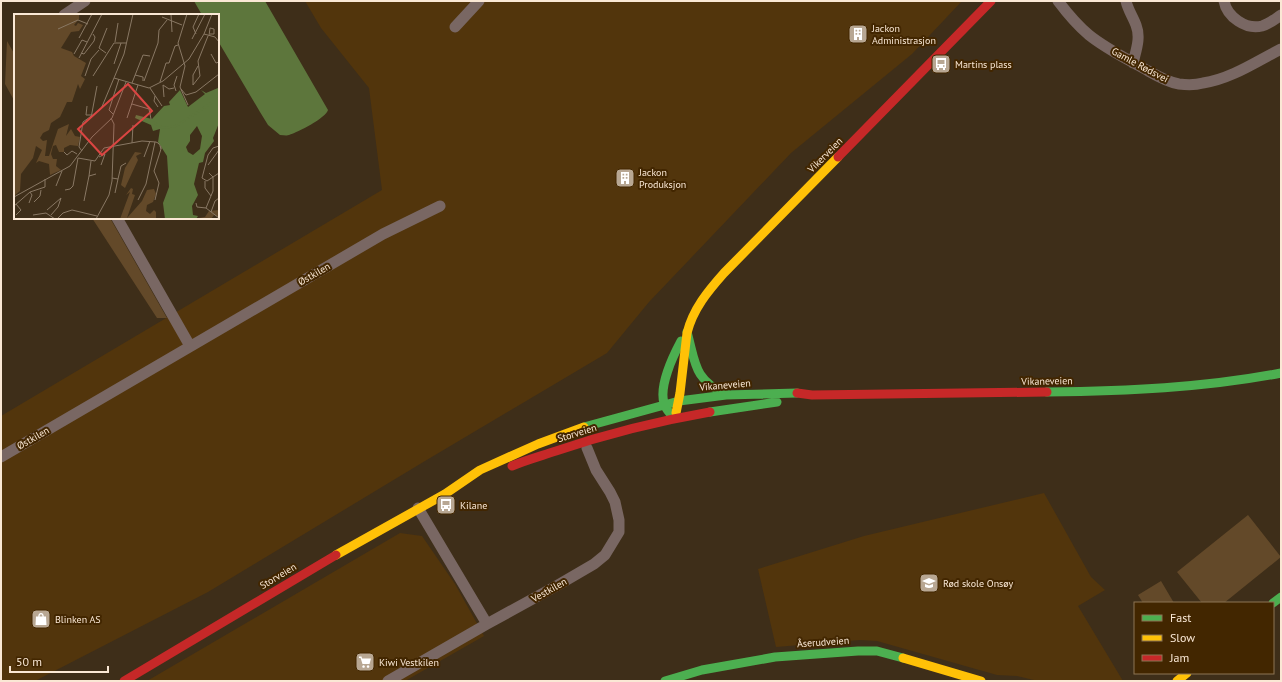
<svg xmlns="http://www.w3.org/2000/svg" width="1282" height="682" font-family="'PT Sans',sans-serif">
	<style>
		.built { fill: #52350c }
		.green { fill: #634929 }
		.water { fill: #5d763c }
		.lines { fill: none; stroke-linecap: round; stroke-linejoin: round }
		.street { stroke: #796763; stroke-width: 11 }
		.fast { stroke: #4caf50; stroke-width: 9 }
		.slow { stroke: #ffc107; stroke-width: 9 }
		.jam { stroke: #c62828; stroke-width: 9 }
		.labels { text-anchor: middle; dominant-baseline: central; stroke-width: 4; stroke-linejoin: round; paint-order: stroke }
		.poi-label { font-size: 10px; fill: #fae8d5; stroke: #422600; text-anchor: start }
		.street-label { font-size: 10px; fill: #fae8d5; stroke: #422600 }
		.inset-river { fill: none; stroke: #5d763c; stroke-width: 2 }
		.inset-road { fill: none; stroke: #897864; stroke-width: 1 }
		.view { fill: #db4542; fill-opacity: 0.15; stroke: #db4542; stroke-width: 2 }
		.inset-edge { fill: none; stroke: #fae8d5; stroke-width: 2 }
	</style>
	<rect width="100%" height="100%" fill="#3e2e19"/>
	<path class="built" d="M305,1h657l-50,53 -121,99 -142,149 -42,51 -182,108 -217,131 -173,89h-34v-265l381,-226 -13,-102 -48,-60z
		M1044,493l47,84 14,13 -27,16 45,75h-85l-21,-5 -20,-1 -120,-34 -17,-1 -84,7 -18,-78 106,-33z
		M400,533l22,3 33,48 29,52 -79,45h-258z"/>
	<path class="green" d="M7,41l8,14v47l-10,-18z
		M92,218h18l57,100h-10z
		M1248,515l33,42 -57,46h-22l-25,-31z
		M1161,581l13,22h-31l-5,-8z"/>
	<path class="water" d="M194,1h71l63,109c-2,8 -30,22 -39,25 -2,1 -6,0 -9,0l-12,-10 -8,-13 -42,-71v-26h-16z"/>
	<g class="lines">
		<path class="street" d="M1058,1c9,12 19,24 31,34 16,13 36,23 54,33 11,6 23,14 36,16 8,1 17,1 24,-1 28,-4 54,-22 78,-34
			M1126,1c2,9 7,16 10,24 5,13 0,25 -3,38
			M1224,1c3,16 22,29 38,25 7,-2 13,-7 19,-11
			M64,15l21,-14
			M455,27l24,-26
			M117,218l73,128
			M1,457l382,-223 57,-28
			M418,508l69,116
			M388,681l99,-57 71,-39 36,-21 11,-9 14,-23v-12l-4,-18 -5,-10 -14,-22 -9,-22"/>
		<path class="fast" d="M687,332c9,32 6,46 39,63
			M1047,392c78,-1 157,-4 234,-19
			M710,412l67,-10
			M672,416c-3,-4 -7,-8 -8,-13 -5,-17 9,-47 17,-62
			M584,427l95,-26 47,-6 71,-2
			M1273,603l8,-6
			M665,681l37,-11 73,-13 83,-6h19l26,7"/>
		<path class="slow" d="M676,413l4,-20 7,-60c6,-24 21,-42 37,-60l114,-116
			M336,555l109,-61 35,-24 58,-26 46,-17
			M903,658l78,23
			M1177,681l10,-8"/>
		<path class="jam" d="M838,157l153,-156
			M797,393l15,2 235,-3
			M512,466c14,-6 29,-10 44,-15 50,-17 102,-30 154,-39
			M124,681l212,-126"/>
	</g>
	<defs>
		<symbol id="building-square" viewBox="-11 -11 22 22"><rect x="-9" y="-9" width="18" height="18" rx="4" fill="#b8a793" stroke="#422600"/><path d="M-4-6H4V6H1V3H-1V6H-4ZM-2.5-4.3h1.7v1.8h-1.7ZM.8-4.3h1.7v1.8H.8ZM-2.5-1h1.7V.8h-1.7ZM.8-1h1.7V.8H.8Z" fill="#fff"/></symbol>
		<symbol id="bus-square" viewBox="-11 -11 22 22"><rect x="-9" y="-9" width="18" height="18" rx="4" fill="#b8a793" stroke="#422600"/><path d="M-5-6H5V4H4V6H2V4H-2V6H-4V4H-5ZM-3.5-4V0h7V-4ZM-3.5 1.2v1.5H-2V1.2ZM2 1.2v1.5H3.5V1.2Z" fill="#fff"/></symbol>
		<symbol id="school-square" viewBox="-11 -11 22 22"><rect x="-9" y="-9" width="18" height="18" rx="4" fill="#b8a793" stroke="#422600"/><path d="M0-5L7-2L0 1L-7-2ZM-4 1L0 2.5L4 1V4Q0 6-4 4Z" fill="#fff"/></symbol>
		<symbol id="shop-square" viewBox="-11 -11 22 22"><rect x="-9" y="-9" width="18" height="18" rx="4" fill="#b8a793" stroke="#422600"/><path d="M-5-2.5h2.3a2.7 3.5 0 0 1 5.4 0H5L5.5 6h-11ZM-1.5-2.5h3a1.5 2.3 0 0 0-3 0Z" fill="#fff"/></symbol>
		<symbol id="supermarket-square" viewBox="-11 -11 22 22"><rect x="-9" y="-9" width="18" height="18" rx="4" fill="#b8a793" stroke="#422600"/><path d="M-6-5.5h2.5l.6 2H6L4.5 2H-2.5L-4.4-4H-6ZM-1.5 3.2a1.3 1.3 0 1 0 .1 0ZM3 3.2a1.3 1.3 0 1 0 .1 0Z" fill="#fff"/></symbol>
	</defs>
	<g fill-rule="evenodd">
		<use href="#building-square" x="847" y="23" width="22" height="22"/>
		<use href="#bus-square" x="930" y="53" width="22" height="22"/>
		<use href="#building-square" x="614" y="167" width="22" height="22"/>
		<use href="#bus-square" x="435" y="494" width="22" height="22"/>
		<use href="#school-square" x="918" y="572" width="22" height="22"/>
		<use href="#shop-square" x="30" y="608" width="22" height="22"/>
		<use href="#supermarket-square" x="354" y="651" width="22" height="22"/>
	</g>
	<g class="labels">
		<g class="poi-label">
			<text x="872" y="28">Jackon<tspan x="872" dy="12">Administrasjon</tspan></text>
			<text x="955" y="64">Martins plass</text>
			<text x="639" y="172">Jackon<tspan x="639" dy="12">Produksjon</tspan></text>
			<text x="460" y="505">Kilane</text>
			<text x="943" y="583">Rød skole Onsøy</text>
			<text x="55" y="619">Blinken AS</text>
			<text x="379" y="662">Kiwi Vestkilen</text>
		</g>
		<g class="street-label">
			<text transform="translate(1140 65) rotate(28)">Gamle Rødsvei</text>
			<text transform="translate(825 155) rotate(-45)">Vikerveien</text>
			<text transform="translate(314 274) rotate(-30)">Østkilen</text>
			<text transform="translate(1047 381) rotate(-1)">Vikaneveien</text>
			<text transform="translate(725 385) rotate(-5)">Vikaneveien</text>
			<text transform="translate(577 433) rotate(-17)">Storveien</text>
			<text transform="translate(33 438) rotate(-30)">Østkilen</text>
			<text transform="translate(278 576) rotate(-31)">Storveien</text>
			<text transform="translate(549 590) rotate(-29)">Vestkilen</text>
			<text transform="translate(823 642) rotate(-4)">Åserudveien</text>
		</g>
	</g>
	<g transform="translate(14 14)">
		<rect width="205" height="205" fill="#3e2e19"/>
		<path d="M0,0h65v5l-5,6 2,1 2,-3 5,2 -4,6 -8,1 -10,16 11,4 2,4 12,7 -5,13 4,3 -5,10 -2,-5 -6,18h-5l-7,15 -9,6 -2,7 -6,3 -3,5 3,3 4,-1 -2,16h4l9,-27 11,-5 -3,12 5,-7 4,7 5,1 -2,9 -8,-1 -6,3v4h-5l-3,-7 -3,1 -2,8 2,5h4l-1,7 5,4 -11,5 -1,-11 -10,-3 -3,2 6,-13 -6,-4 -3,12 -12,16 -1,17 -6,5zM121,138l7,1 -6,3 2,4 -13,28 -4,-3 4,-17zM117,174l2,1 -1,5 3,1 -8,23 15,-17 5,-11 7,-1 2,5 -3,8 -6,3 -1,6 4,3 4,-4 2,2v7h-36l10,-27 -4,3zM205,196v7l-5,-2 -3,4 -12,-1 6,-1 4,-6z" fill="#634929"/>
		<path d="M205,69v40l-6,15 1,3 -9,12 -2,9 -4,1 -5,21 4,11 -6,11 1,9 5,1 -2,3h-31l-2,-16 6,-16 -2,-31 -9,-14 2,-13 -7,2 -2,-6 -16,-7 1,-3 16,4 12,-13 6,-1 -1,-3 11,-12 8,17 17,-13 -4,-4 5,3 12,-5zM183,112l5,10 -2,13 -7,6 -5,-3 -2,-5 4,-6v-6z" fill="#5d763c" fill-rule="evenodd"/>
		<path class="inset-river" d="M139,108l10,6 13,-2 43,-28"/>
		<path class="inset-road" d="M119,0l-9,40 -10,24 35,10 14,-7 26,-22 15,-25 8,-20M157,0l1,18M173,0l-9,29 7,23 -5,21 8,18M148,3l20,8M44,15l20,-9 10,4M182,20l-3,-7 6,-13M190,20l11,3 4,5M195,22l1,-8 4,1v5h-4M65,24l13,-24M178,25l13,-25M101,28l3,-19M67,39l3,1 10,-13 1,-4 -2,-3M92,39l-7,-5 8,-20M60,40l8,-14 5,2M197,40l5,9 3,-1M65,44l23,-44M100,50l7,-21M184,52l-5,9v10l7,-9 -2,-15 10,-25M121,61l8,2v4M71,62l6,-17 8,-9M79,62l21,-33h12M130,67l14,-38 1,-13 8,-10M146,68l6,-19h3l6,-17 3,-1M118,69l11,-28 7,1M136,74l12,18M167,75l5,6 10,-3 23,-18M162,77l-2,-6 3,-9M141,82l-1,5 4,6M150,83l-1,-12 6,4 5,-1M118,90l17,5 2,10M73,92l-1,9h5M99,100l-4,-4 10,-31M77,104l6,-32M113,104l11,-33M118,129l1,-18M205,132l-6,2 -5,7 -6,23 5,3 12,-8M68,137l-3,-4 4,-25 18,-13 13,-31M50,138l3,3 5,-4 5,3M85,143l6,-3 -4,11M130,143l6,-16M77,147l-2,15 7,-2M194,151l11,-15M98,164l6,1 3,-13 5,-3M191,167v7l6,8M42,172l6,-15M51,176l5,-1 3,-3 5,-28 17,3 9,-13 38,-7 14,1 2,1 1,1 2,3v2l-1,-3M101,179l3,-14M0,183l56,-31 22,-29 20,-19 14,-36M124,186l8,-16 9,-42M141,186l4,-17 -5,-12 7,-22M70,187l5,-25M20,188l6,-6 1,-6M15,189l3,-8 -2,-3M182,189l1,4 9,1 13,10M0,192l16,-14 15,-5v-8M192,194l7,-17v-14l-4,-4M33,196l14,-12 -3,9 -7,8M197,198l4,-11 4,-3M2,201l5,-5 -5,-6M19,201l13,-2 9,6M43,205l6,-6 9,-3 25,6M82,205l13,-24 3,-14 2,-57 -3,-6"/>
		<path class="view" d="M114,70l24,27 -50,44 -24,-26z"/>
		<rect width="205" height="205" class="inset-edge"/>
	</g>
	<rect width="1282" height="682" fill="none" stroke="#fae8d5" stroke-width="4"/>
	<rect x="1134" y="602" width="140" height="72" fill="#422600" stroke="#8c7455"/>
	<rect x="1142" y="615" width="20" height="6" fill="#4caf50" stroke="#8c7455"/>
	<text x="1170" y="622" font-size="12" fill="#fae8d5">Fast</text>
	<rect x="1142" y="635" width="20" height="6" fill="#ffc107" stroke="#8c7455"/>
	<text x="1170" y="642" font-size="12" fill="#fae8d5">Slow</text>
	<rect x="1142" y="655" width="20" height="6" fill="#c62828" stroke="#8c7455"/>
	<text x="1170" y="662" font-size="12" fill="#fae8d5">Jam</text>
	<path d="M10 666v6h98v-6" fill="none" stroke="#fae8d5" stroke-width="2"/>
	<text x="16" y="666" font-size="12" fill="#fae8d5" stroke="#422600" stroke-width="3" paint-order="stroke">50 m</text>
</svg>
